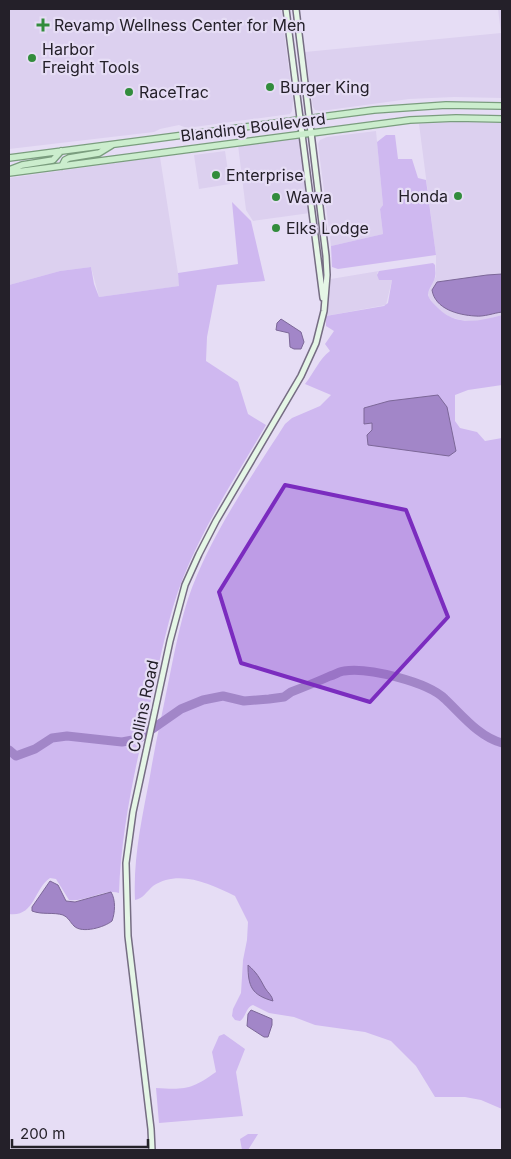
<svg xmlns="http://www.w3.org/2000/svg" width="511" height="1159" font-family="Inter,sans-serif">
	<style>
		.built { fill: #dcd0ef }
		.green { fill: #cfb8f0; fill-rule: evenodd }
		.water { fill: #a286c8; stroke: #7c6798 }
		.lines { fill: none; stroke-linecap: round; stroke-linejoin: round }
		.river { stroke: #a286c8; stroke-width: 9 }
		.secondary-casing { stroke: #766d83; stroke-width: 8 }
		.primary-casing { stroke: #7a9d7e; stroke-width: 8 }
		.secondary { stroke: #e5f6e6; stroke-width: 5 }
		.primary { stroke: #cbedcd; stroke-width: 5.5 }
		.marked { fill: #7b2cbf; fill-opacity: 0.2; stroke: #7b2cbf; stroke-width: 4; stroke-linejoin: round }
		.poi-dot { fill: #328c3c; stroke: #e6ddf5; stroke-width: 2 }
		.labels { text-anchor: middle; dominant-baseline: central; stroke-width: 4.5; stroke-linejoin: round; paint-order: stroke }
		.poi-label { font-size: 16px; fill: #242029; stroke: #e6ddf5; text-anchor: start }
		.street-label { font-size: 16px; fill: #242029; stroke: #e6ddf5 }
	</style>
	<rect width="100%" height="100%" fill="#e6ddf5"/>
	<path class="built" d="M9,9h272l12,92 -1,10 -2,3 -103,14 -8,-3 -19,4 -6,3 -145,17z
		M498,9h4v89l-48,-1 -45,2 -88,12 -6,-1 -2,-3 -8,-55 196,-19z
		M458,122l44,1v192l-25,7 -16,-2 -11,-3 -11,-7 -10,-12 -1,-5 8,-17v-21l-17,-131z
		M376,131l7,74 -3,4 3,25 -52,12 -13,-102 2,-4 7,-3z
		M300,137l10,76 -57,8 -7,-11 -8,-65z
		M225,151l5,33 -31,5 -5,-34z
		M160,157l20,129 -81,11 -8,-30 -31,4 -51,14v-107z
		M379,271l-2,2 3,7h12l-6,25 -60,11 5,-37z"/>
	<path class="green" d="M386,135h9l3,24h14l6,19 8,2 10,75 -98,14 -6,-2 -1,-21 52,-12 -3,-25 3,-4 -6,-63z
		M232,202l19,19 14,60 -48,4 -10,52 -1,24 32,21 10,32 18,11c-29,50 -62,100 -83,153 -15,38 -22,78 -31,117 -15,65 -31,132 -33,198 -12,-5 -34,9 -50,7l-13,-21 -6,-1c-17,12 -15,39 -41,36v-629l51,-14 31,-4 3,17 5,13 80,-11 -1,-13 60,-9z
		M433,263l2,2c0,4 1,8 0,12 -1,6 -7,12 -7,18 1,4 4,7 6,9 20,23 43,18 68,11v70l-34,5 -13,5v26l5,7 17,4 8,9 17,-3v671l-21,-9 -16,-3h-30l-19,-31 -25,-25 -26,-9 -50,-7 -21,-8 -25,-4 -16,-8c-7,2 -7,12 -13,16l-5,-1 -3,-4 1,-7 8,-16 2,-33 4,-20 1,-18 -13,-26c-25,-12 -56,-27 -82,-10 -6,5 -10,13 -18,14 -2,-42 7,-82 15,-124 5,-31 12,-61 18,-92 6,-29 11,-57 20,-85 21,-62 62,-120 97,-175l7,-6 28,-12 11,-11 -26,-11c9,-11 14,-25 25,-33l-5,-7 9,-13 -8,-5v-10l58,-10 4,-3 4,-23h-13l-2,-5 2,-4zM447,407l-75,23v-7l-7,1z
		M224,1034l21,15 -9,23 7,44 -84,7 -3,-35c30,2 36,1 60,-16l-4,-20 7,-16z
		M248,1134h10l-10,16h-6l-2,-11z"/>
	<path class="water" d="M502,274v38c-8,1 -18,5 -27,4 -17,-1 -40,-7 -43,-26l5,-8 50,-7z
		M281,319l20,13 3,10 -3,7h-7l-4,-2 -1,-14 -13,-3 1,-7z
		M438,395l9,12 9,44 -7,5 -81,-11 -1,-10 5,-5v-7l-8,1v-16l25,-7z
		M50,881l8,4 8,16 9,1 36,-10c5,8 4,21 1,29 -7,6 -30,13 -38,5 -4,-4 -5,-8 -11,-11 -9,-3 -21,0 -31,-4v-4z
		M248,965c9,8 11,12 17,23 3,5 7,7 8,13 -21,-6 -25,-14 -25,-36z
		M251,1010l21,9v6l-4,12h-4l-17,-11 1,-12z"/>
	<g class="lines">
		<path class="river" d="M9,750l7,6 19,-7 17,-11 15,-2 55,6 16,-3 43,-30 22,-9 20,-4 21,5 25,-2 15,-2 7,-5c13,-5 26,-10 39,-16 5,-1 10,-5 14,-5 24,-4 84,11 101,28 17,16 34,38 57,44"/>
		<defs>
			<path id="secondary" d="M286,9l37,289
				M152,1150l-1,-21 -23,-193 -2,-73 7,-51 37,-171 15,-56 14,-31 17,-33 85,-145 15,-33 8,-32 3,-36 -1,-19 -30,-247"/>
			<path id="primary" d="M9,158l365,-48 72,-5 56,1
				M62,166l3,-6 4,-2 30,-5 13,-8
				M9,170l13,-5 31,-5 8,-9
				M9,173l401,-53 46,-2 46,1"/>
		</defs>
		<use href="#secondary" class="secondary-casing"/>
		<use href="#primary" class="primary-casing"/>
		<use href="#secondary" class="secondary"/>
		<use href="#primary" class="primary"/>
	</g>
	<path class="marked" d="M285,485l121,25 42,107 -78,85 -129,-39 -22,-71z"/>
	<g class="poi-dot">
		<path d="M40.5 17.5h5v5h5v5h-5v5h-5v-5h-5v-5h5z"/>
		<circle cx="32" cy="58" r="5"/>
		<circle cx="270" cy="87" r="5"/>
		<circle cx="129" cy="92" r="5"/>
		<circle cx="216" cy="175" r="5"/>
		<circle cx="458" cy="196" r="5"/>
		<circle cx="276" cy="197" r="5"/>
		<circle cx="276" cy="228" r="5"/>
	</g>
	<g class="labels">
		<g class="poi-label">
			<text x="54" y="25">Revamp Wellness Center for Men</text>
			<text x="42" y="49">Harbor<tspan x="42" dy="18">Freight Tools</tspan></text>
			<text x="280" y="87">Burger King</text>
			<text x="139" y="92">RaceTrac</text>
			<text x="226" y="175">Enterprise</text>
			<text x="448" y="196" text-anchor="end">Honda</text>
			<text x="286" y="197">Wawa</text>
			<text x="286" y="228">Elks Lodge</text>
		</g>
		<g class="street-label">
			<text transform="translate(253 127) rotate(-7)">Blanding Boulevard</text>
			<text transform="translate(143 706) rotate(-78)">Collins Road</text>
		</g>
	</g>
	<rect width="511" height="1159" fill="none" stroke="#242029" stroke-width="20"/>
	<path d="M12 1139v8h136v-8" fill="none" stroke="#242029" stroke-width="2.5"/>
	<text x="20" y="1139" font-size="15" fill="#242029" stroke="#e6ddf5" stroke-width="4" paint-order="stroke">200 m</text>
</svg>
